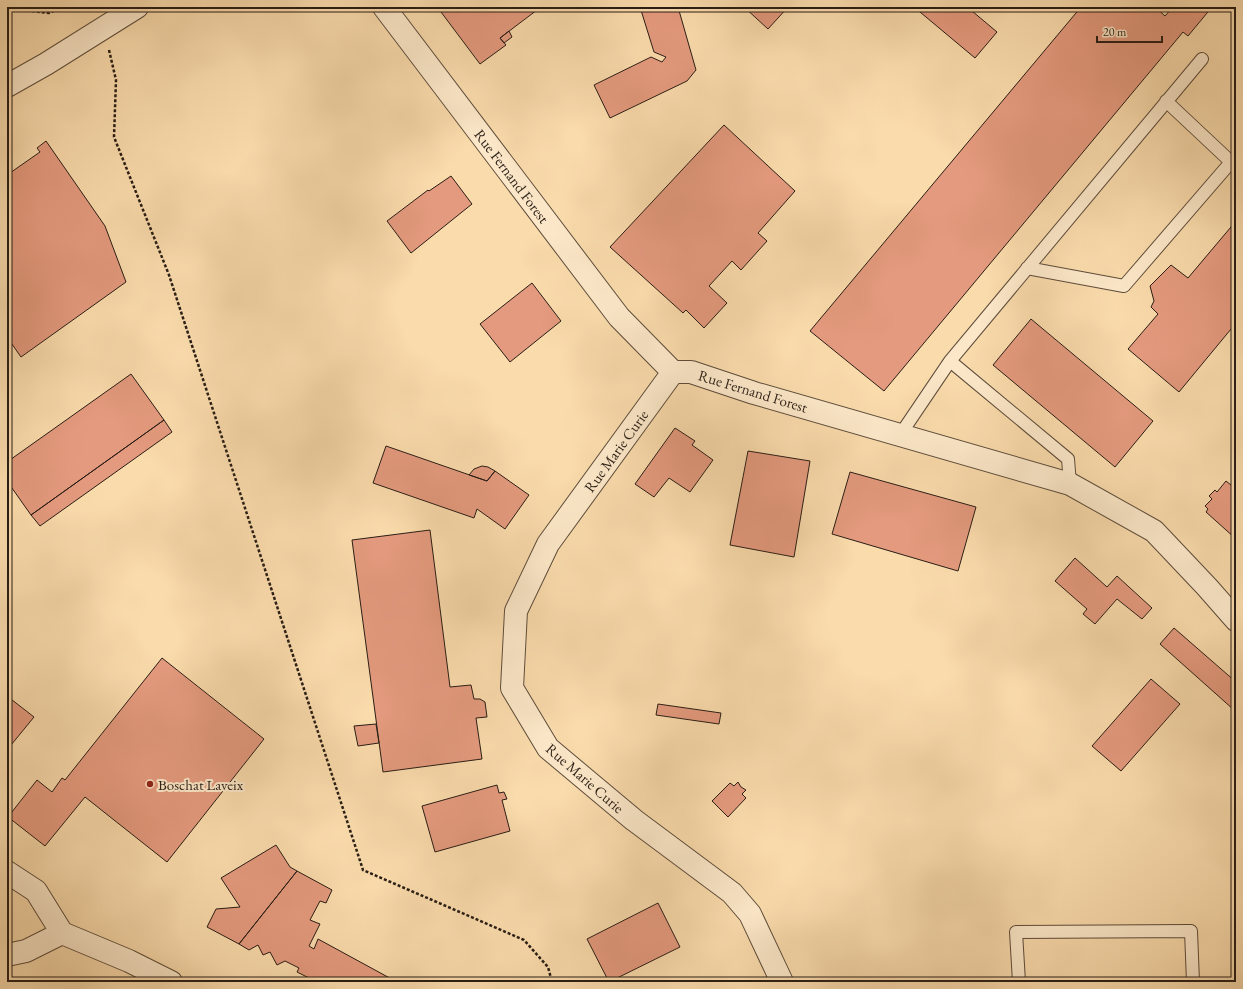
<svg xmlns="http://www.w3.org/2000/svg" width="1243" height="989" font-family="'EB Garamond',serif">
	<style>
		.building { fill: #e49a7e; stroke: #291d15 }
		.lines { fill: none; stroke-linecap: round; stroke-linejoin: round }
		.service-casing { stroke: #5d4c3b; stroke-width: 14 }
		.minor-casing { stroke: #5d4c3b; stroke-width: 24 }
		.tertiary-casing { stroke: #5d4c3b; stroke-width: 24 }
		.path { stroke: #291d15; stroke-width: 2.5; stroke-dasharray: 3 2; stroke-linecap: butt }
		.service { stroke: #fce8c9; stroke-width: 12 }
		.minor { stroke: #fce8c9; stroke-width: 22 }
		.tertiary { stroke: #fce8c9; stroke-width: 22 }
		.poi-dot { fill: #8f2418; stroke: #fce8c9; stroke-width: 1.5 }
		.labels { text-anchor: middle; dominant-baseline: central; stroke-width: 4; stroke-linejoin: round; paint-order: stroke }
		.street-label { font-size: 15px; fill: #291d15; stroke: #fce8c9 }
		.poi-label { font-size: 15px; fill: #291d15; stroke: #fce8c9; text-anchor: start }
	</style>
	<rect width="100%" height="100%" fill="#fadbac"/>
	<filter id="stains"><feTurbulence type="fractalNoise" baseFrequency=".005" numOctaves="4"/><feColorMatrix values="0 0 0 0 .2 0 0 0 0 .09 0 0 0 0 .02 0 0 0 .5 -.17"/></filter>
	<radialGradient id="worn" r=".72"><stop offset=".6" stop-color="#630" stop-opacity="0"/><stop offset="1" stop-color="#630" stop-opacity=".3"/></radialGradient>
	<path class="building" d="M447,7h94l-41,31 6,7 -26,19 -39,-52z
		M640,7h38l18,63 -9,11 -77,37 -16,-33 57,-28 11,5 4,-5 -12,-5z
		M744,7h44l-20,22z
		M914,7h61l-3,4 25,21 -22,26z
		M1081,7h74l10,9 8,-9h39l-24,29 -5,-4 -299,359 -74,-60z
		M509,31l3,6 -8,6 -4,-5z
		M724,125l71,66 -37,42 9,8 -26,29 -9,-9 -23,25 18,17 -23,25 -18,-18 -3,3 -73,-66z
		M46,141l59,85 21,56 -105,75 -14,-20v-162l33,-23 -3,-4z
		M451,176l21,28 -61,49 -24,-32 41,-31 1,1z
		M1236,221v102l-57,69 -51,-43 30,-35 -7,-7 3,-6 -4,-15 21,-21 17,13z
		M532,283l29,38 -51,41 -30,-38z
		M1031,319l122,102 -38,46 -122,-102z
		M131,374l33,46 -133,95 -24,-34v-19z
		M164,420l8,12 -132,94 -9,-11z
		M675,428l20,13 -3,4 21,15 -23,32 -21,-14 -15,19 -19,-13z
		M386,446l101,35 8,-10 34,24 -24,34 -28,-20 -3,9 -101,-35z
		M748,451l62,10 -16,96 -64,-12z
		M482,466l6,1 7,4 -8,10 -18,-6 5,-6z
		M850,472l126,35 -18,64 -126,-37z
		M1226,481l10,8v50l-30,-27 2,-3 -3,-3 7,-7 -3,-3 6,-6 2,2z
		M430,530l20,157 21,-2 3,14h6l5,3 2,15 -11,1 6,41 -99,13 -31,-232z
		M1075,558l32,29 10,-11 35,32 -10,11 -25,-20 -22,25 -12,-10 4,-5 -32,-28z
		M1174,628l62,54v25l-2,3 -74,-66z
		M162,658l102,81 -97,123 -82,-65 -40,49 -37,-29 29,-37 15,12 10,-14 3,2z
		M1151,679l29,25 -59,67 -29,-25z
		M7,696l27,21 -27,33z
		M658,704l63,9 -2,11 -63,-9z
		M376,724l3,19 -21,3 -4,-20z
		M738,782l3,5 5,3 -4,4 4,4 -18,19 -16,-16 18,-18 4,3z
		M497,785l2,8 5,-1 3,7 -5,1 8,31 -75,21 -13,-46z
		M276,845l14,22 7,4 -58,73 -32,-17 9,-18 24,-2 -19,-29z
		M297,871l35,19 -6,13 -6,-2 -10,19 10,4 -11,22 5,3 4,-10 79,43h-80l-20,-10 2,-4 -14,-7 -8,4 -7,-13 -7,3 -5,-10 -9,5 -10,-6z
		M658,903l22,44 -71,35 -22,-43z
		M1043,979l124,1v2h-124z"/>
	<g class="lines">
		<defs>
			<path id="service" d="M1027,268l97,18 107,-124 -65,-61
				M950,361l118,98 2,25
				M900,435l50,-74 252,-302
				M1019,982l-3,-50 175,-1 2,51"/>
			<path id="minor" d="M384,7l235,310 54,55h18l63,21 316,91 84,47 53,56 29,33
				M673,372l-125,172 -32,67 -4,77 36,60 86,72 98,73 18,21 32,68
				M7,955l19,-4 36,-18"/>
			<path id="tertiary" d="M7,86l39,-22 91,-57
				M7,872l29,19 26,42 67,28 42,21"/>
		</defs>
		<use href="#service" class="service-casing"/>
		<use href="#minor" class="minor-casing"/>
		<use href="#tertiary" class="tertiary-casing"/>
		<path class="path" d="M7,8l42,5 13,-6
			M109,50l7,30 -2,57 55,138 194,595 161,70 24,27 4,15"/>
		<use href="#service" class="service"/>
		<use href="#minor" class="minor"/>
		<use href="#tertiary" class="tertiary"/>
	</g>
	<circle class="poi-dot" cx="150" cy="784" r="4"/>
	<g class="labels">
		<g class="street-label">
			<text transform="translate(512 176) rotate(53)">Rue Fernand Forest</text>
			<text transform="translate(753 391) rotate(17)">Rue Fernand Forest</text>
			<text transform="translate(616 451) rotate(-54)">Rue Marie Curie</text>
			<text transform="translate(585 778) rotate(41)">Rue Marie Curie</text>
		</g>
		<g class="poi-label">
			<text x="158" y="784">Boschat Laveix</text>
		</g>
	</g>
	<rect width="1243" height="989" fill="none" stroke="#fadbac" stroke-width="24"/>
	<rect x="8" y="8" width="1227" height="973" fill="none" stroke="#291d15" stroke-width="2"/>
	<rect x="12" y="12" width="1219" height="965" fill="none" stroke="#291d15"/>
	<path d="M1097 36v6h65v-6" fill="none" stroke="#291d15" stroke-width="2"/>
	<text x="1103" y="36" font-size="12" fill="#291d15" stroke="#fce8c9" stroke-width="3" paint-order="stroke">20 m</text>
	<rect width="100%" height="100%" filter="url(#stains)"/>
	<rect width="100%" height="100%" fill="url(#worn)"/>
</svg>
